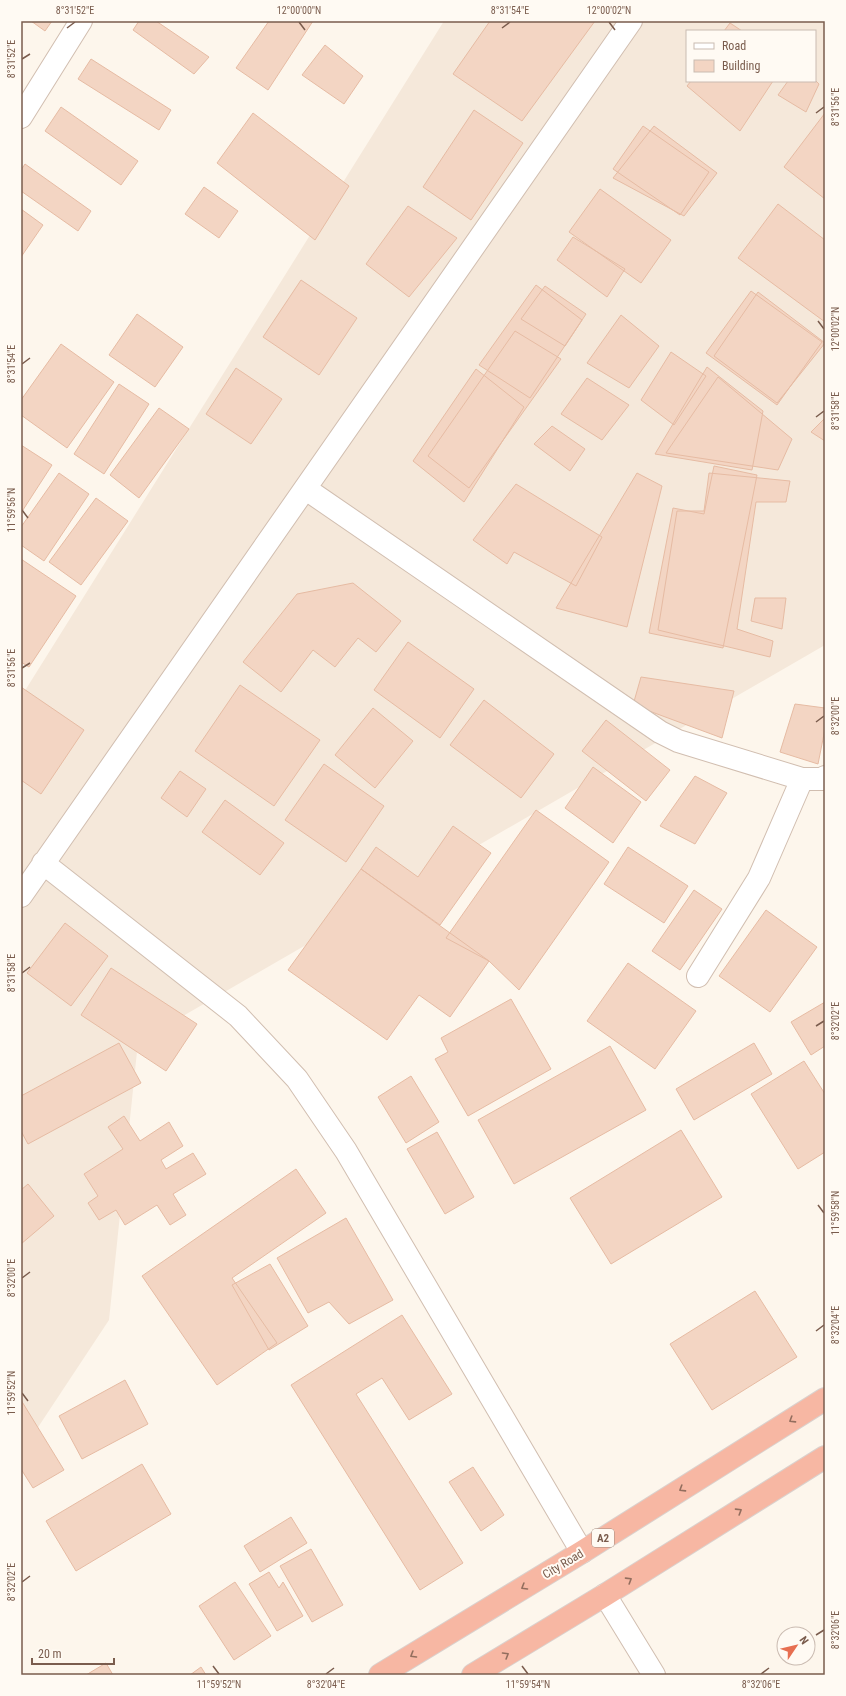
<svg xmlns="http://www.w3.org/2000/svg" width="846" height="1696" font-family="'Roboto Condensed',sans-serif">
	<style>
		.residential { fill: #f5e8da; fill-rule: evenodd }
		.building { fill: #f3d5c3; stroke: #e6bba3 }
		.lines { fill: none; stroke-linecap: round; stroke-linejoin: round }
		.minor-casing { stroke: #d1beb0; stroke-width: 24 }
		.highway-casing { stroke: #dad1cd; stroke-width: 24 }
		.minor { stroke: #fff; stroke-width: 22 }
		.highway { stroke: #f7b7a3; stroke-width: 22 }
		.oneway { stroke: #936e5e }
		.ticks { fill: none; stroke: #7a5c4d; stroke-width: 1.5 }
		.labels { text-anchor: middle; dominant-baseline: central; stroke-width: 4; stroke-linejoin: round; paint-order: stroke }
		.shield { fill: #fffaf3; stroke: #a28b7f; stroke-width: 1 }
		.shield-label { font-size: 11px; font-weight: bold; fill: #7a5c4d }
		.street-label { font-size: 12px; fill: #7a5c4d; stroke: #fffaf3 }
		.neatline { fill: none; stroke: #7a5c4d; stroke-width: 1.5 }
		.ticks-label { font-size: 10px; text-anchor: middle; fill: #7a5c4d }
	</style>
	<rect width="100%" height="100%" fill="#fdf6ec"/>
	<path class="residential" d="M444,21h381v624l-687,397 -29,278 -88,133v-756zM687,31h128v50h-128z"/>
	<path class="building" d="M31,21h21l-7,10z
		M139,21h17l53,36 -15,17 -61,-44z
		M269,21h44l-45,69 -32,-22z
		M490,21h105l-73,100 -69,-47z
		M730,23l12,8h-18z
		M325,45l38,31 -19,28 -42,-29z
		M91,59l80,51 -12,20 -81,-51z
		M815,80l4,4 -13,28 -28,-17 10,-14z
		M691,81h82l-33,50 -53,-45z
		M61,107l77,54 -17,24 -76,-54z
		M474,110l49,33 -52,77 -48,-33z
		M253,113l96,73 -34,54 -98,-77z
		M825,113v86l-41,-32z
		M643,126l66,46 -29,43 -67,-46z
		M654,126l63,47 -33,43 -71,-38z
		M25,164l66,47 -13,20 -57,-40v-21z
		M204,187l34,24 -19,27 -34,-24z
		M600,189l71,51 -30,43 -72,-51z
		M778,204l47,36v82l-87,-64z
		M408,206l49,32 -48,59 -43,-33z
		M21,209l22,16 -22,32z
		M573,237l52,32 -18,28 -50,-37z
		M301,280l56,38 -38,57 -56,-38z
		M536,285l46,35 -52,78 -51,-33z
		M545,286l41,28 -21,32 -44,-27z
		M751,291l71,51 -45,63 -71,-52z
		M758,292l67,51 -48,60 -63,-47z
		M137,314l46,33 -28,40 -46,-32z
		M621,315l38,31 -30,42 -42,-25z
		M515,331l46,28 -92,129 -41,-32z
		M61,344l53,38 -47,66 -46,-33v-15z
		M671,352l35,24 -32,49 -33,-25z
		M707,367l56,44 -11,59 -97,-16z
		M236,368l46,31 -31,45 -45,-30z
		M476,369l48,38 -60,95 -51,-41z
		M718,377l74,62 -14,31 -112,-17z
		M587,378l42,27 -27,35 -41,-26z
		M119,384l30,20 -45,70 -30,-20z
		M159,408l30,21 -50,69 -29,-23z
		M825,418v23l-14,-9z
		M552,426l33,23 -15,22 -36,-27z
		M21,445l31,20 -31,48z
		M714,466l43,9 -34,173 -74,-15 24,-125 31,6z
		M59,473l30,21 -45,67 -23,-16v-18z
		M637,473l25,13 -35,141 -71,-19z
		M709,473l81,8 -4,21h-30l-19,127 36,12 -3,16 -112,-27 19,-119h27z
		M516,484l86,53 -26,49 -62,-34 -7,12 -34,-24z
		M96,498l32,23 -47,64 -32,-23z
		M21,559l55,37 -47,71 -8,-5z
		M353,583l48,38 -25,31 -18,-14 -23,29 -22,-17 -32,42 -38,-30 54,-68z
		M755,598h31l-4,31 -31,-8z
		M408,642l66,47 -34,49 -66,-48z
		M641,677l93,14 -12,47 -89,-33z
		M240,685l80,55 -46,66 -79,-55z
		M21,687l63,43 -43,64 -20,-14z
		M484,700l70,54 -33,44 -71,-53z
		M795,704l30,4v21l-7,35 -38,-12z
		M373,708l40,33 -38,47 -40,-33z
		M606,720l64,50 -24,31 -64,-50z
		M324,764l60,42 -38,56 -61,-42z
		M593,767l48,35 -28,41 -48,-35z
		M180,771l26,18 -19,28 -26,-19z
		M695,776l32,17 -32,51 -35,-18z
		M225,800l59,43 -24,32 -58,-43z
		M536,810l73,52 -90,128 -30,-29 -43,-23z
		M453,826l38,27 -51,72 -79,-56 15,-22 42,30z
		M628,847l60,39 -24,37 -60,-39z
		M361,869l128,92 -39,56 -31,-22 -32,45 -99,-70z
		M694,890l28,19 -42,61 -28,-19z
		M766,910l51,37 -47,65 -51,-36z
		M65,923l43,33 -37,50 -44,-33z
		M628,963l68,48 -41,58 -68,-48z
		M111,968l86,56 -31,47 -85,-56z
		M511,999l40,70 -83,47 -33,-57 13,-7 -7,-14z
		M825,1002v44l-14,9 -20,-33z
		M119,1043l22,40 -113,61 -7,-13v-35z
		M754,1043l18,31 -78,46 -18,-31z
		M610,1046l36,64 -132,74 -36,-64z
		M804,1061l21,33v58l-27,17 -47,-75z
		M411,1076l28,46 -33,21 -28,-46z
		M124,1116l16,25 29,-19 14,24 -22,14 5,9 27,-16 13,21 -33,20 13,21 -16,10 -13,-20 -32,20 -9,-15 -17,10 -11,-17 10,-7 -14,-22 39,-25 -15,-22z
		M681,1130l41,67 -111,67 -41,-66z
		M437,1132l37,65 -29,17 -38,-65z
		M296,1169l30,44 -94,65 45,65 -60,42 -75,-109z
		M28,1184l26,32 -33,28v-54z
		M346,1218l47,82 -44,24 -20,-22 -21,11 -31,-55z
		M270,1264l38,62 -39,24 -37,-65z
		M755,1291l42,66 -85,53 -42,-66z
		M402,1315l50,79 -43,26 -27,-42 -26,16 107,169 -43,27 -129,-205z
		M125,1380l23,44 -66,35 -23,-43z
		M21,1400l43,70 -31,18 -12,-19z
		M142,1464l29,50 -95,57 -30,-50z
		M473,1467l31,48 -23,16 -32,-49z
		M291,1517l16,26 -47,29 -16,-26z
		M311,1549l32,56 -31,17 -32,-56z
		M269,1572l10,16 4,-6 20,34 -26,15 -28,-47z
		M235,1582l36,54 -37,24 -35,-54z
		M106,1663l7,12h-27z
		M201,1667l5,8h-16z"/>
	<g class="lines">
		<defs>
			<path id="minor" d="M21,117l60,-96
				M306,489l354,243 18,9 124,38h21l2,-2
				M43,863l195,153 59,63 49,72 236,401
				M21,896l610,-875
				M698,976l61,-98 43,-99
				M605,1595l49,80"/>
			<path id="highway" d="M380,1675l202,-123 243,-153
				M473,1675l132,-80 220,-138"/>
		</defs>
		<use href="#minor" class="minor-casing"/>
		<use href="#highway" class="highway-casing"/>
		<use href="#minor" class="minor"/>
		<use href="#highway" class="highway"/>
	</g>
	<defs><path id="oneway-chevron" d="M-2-3.5L2.5 0L-2 3.5" fill="none" stroke-width="1.6" stroke-linecap="round" stroke-linejoin="round"/></defs>
	<g class="oneway">
		<use href="#oneway-chevron" transform="translate(792 1420) rotate(148)"/>
		<use href="#oneway-chevron" transform="translate(682 1489) rotate(148)"/>
		<use href="#oneway-chevron" transform="translate(739 1511) rotate(-32)"/>
		<use href="#oneway-chevron" transform="translate(629 1580) rotate(-32)"/>
		<use href="#oneway-chevron" transform="translate(524 1587) rotate(149)"/>
		<use href="#oneway-chevron" transform="translate(413 1655) rotate(149)"/>
		<use href="#oneway-chevron" transform="translate(506 1655) rotate(-31)"/>
	</g>
	<path class="ticks" d="M299,22l6,8M609,22l6,8M67,28l8,-6M502,28l8,-6M22,59l8,-5M816,113l8,-6M818,321l6,8M22,364l8,-6M816,417l8,-6M22,510l6,8M22,668l8,-5M816,722l8,-6M22,973l8,-6M816,1026l8,-5M818,1205l6,8M22,1278l8,-6M816,1331l8,-6M22,1393l6,8M22,1582l8,-6M816,1635l8,-5M213,1666l6,8M522,1666l6,8M326,1674l8,-6M761,1674l8,-6"/>
	<g class="labels">
		<rect class="shield" x="592" y="1529" width="22" height="18" rx="3"/>
		<g class="shield-label">
			<text x="603" y="1538">A2</text>
		</g>
		<g class="street-label">
			<text transform="translate(563 1564) rotate(-31)">City Road</text>
		</g>
	</g>
	<rect width="846" height="1696" fill="none" stroke="#fffaf3" stroke-width="44"/>
	<rect x="686" y="30" width="130" height="52" fill="#fffaf3" stroke="#cabbb1"/>
	<rect x="694" y="43" width="20" height="6" fill="#ffffff" stroke="#cabbb1"/>
	<text x="722" y="50" font-size="12" fill="#7a5c4d">Road</text>
	<rect x="694" y="60" width="20" height="12" fill="#f3d5c3" stroke="#cabbb1"/>
	<text x="722" y="70" font-size="12" fill="#7a5c4d">Building</text>
	<g transform="translate(796 1646) rotate(55)"><circle r="19" fill="#fffaf3" stroke="#cabbb1"/>
	<path d="M0-3L7 15L0 10L-7 15Z" fill="#e76f51"/>
	<text y="-6" font-size="11" font-weight="bold" text-anchor="middle" fill="#7a5c4d">N</text>
	</g>
	<path d="M32 1658v6h82v-6" fill="none" stroke="#7a5c4d" stroke-width="2"/>
	<text x="38" y="1658" font-size="12" fill="#7a5c4d" stroke="#fffaf3" stroke-width="3" paint-order="stroke">20 m</text>
	<rect x="22" y="22" width="802" height="1652" class="neatline"/>
	<g class="ticks-label">
		<text x="75" y="14">8°31'52"E</text>
		<text x="299" y="14">12°00'00"N</text>
		<text x="510" y="14">8°31'54"E</text>
		<text x="609" y="14">12°00'02"N</text>
		<text transform="translate(11 59) rotate(-90)" y="4">8°31'52"E</text>
		<text transform="translate(835 107) rotate(-90)" y="4">8°31'56"E</text>
		<text transform="translate(835 329) rotate(-90)" y="4">12°00'02"N</text>
		<text transform="translate(11 364) rotate(-90)" y="4">8°31'54"E</text>
		<text transform="translate(835 411) rotate(-90)" y="4">8°31'58"E</text>
		<text transform="translate(11 510) rotate(-90)" y="4">11°59'56"N</text>
		<text transform="translate(11 668) rotate(-90)" y="4">8°31'56"E</text>
		<text transform="translate(835 716) rotate(-90)" y="4">8°32'00"E</text>
		<text transform="translate(11 973) rotate(-90)" y="4">8°31'58"E</text>
		<text transform="translate(835 1021) rotate(-90)" y="4">8°32'02"E</text>
		<text transform="translate(835 1213) rotate(-90)" y="4">11°59'58"N</text>
		<text transform="translate(11 1278) rotate(-90)" y="4">8°32'00"E</text>
		<text transform="translate(835 1325) rotate(-90)" y="4">8°32'04"E</text>
		<text transform="translate(11 1393) rotate(-90)" y="4">11°59'52"N</text>
		<text transform="translate(11 1582) rotate(-90)" y="4">8°32'02"E</text>
		<text transform="translate(835 1630) rotate(-90)" y="4">8°32'06"E</text>
		<text x="219" y="1688">11°59'52"N</text>
		<text x="326" y="1688">8°32'04"E</text>
		<text x="528" y="1688">11°59'54"N</text>
		<text x="761" y="1688">8°32'06"E</text>
	</g>
</svg>
